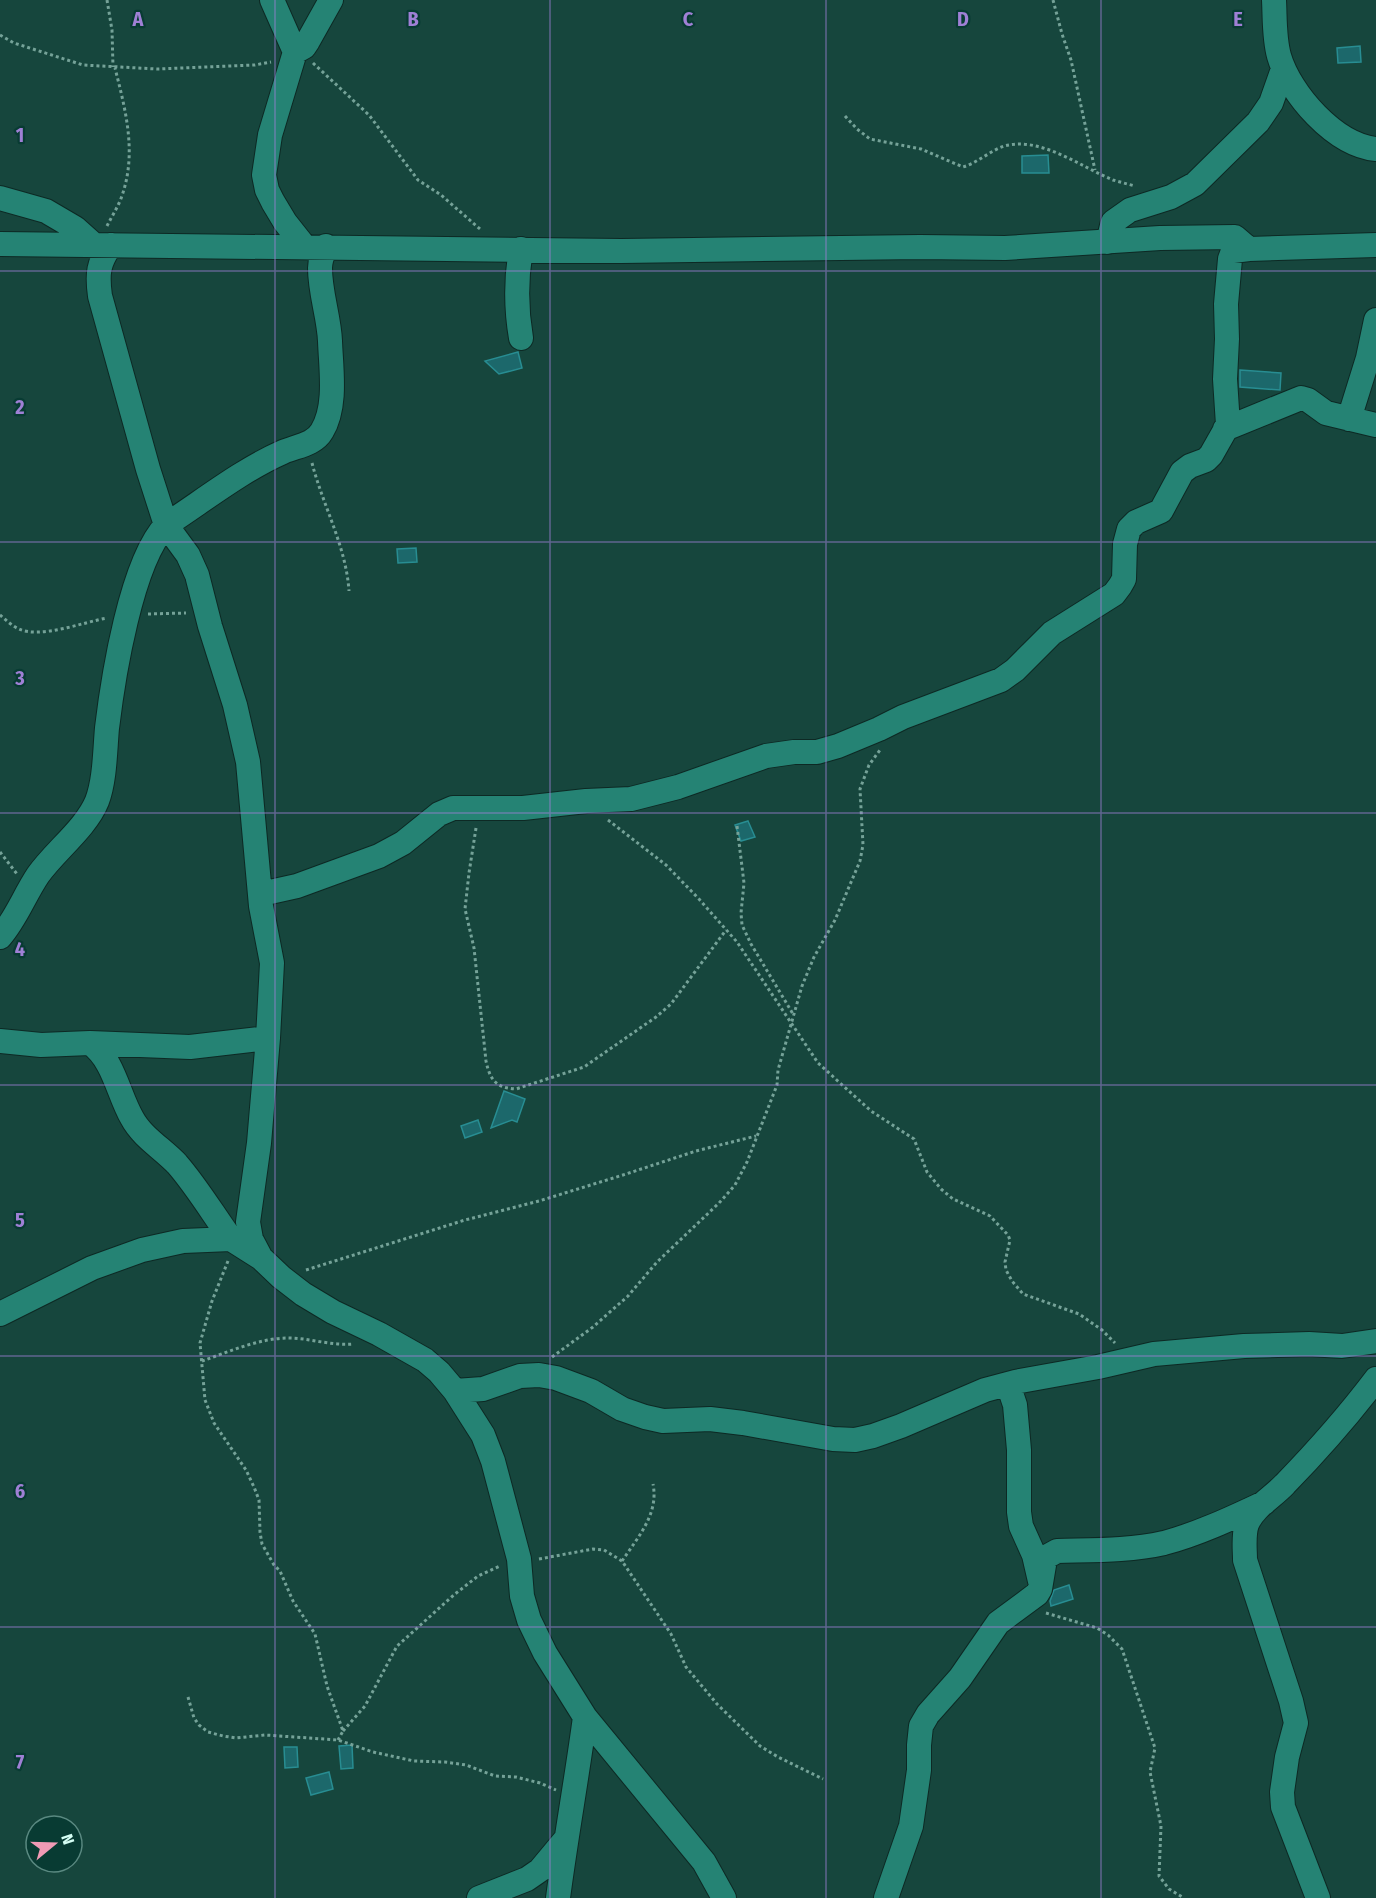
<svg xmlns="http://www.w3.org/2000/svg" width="1376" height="1898" font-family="'Fira Sans Condensed',sans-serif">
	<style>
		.building { fill: #1c686b; stroke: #288d92; stroke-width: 1.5 }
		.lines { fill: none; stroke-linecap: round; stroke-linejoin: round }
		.minor-casing { stroke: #0d2924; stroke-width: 26 }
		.path { stroke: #75a298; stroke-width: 3; stroke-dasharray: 3 3; stroke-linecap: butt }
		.minor { stroke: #258374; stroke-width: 24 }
		.grid { fill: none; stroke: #9f80d5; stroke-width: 1.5; stroke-opacity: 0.55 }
		.grid-label { font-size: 20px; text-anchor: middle; font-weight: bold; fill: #9f80d5; stroke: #083b33; stroke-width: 4.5; stroke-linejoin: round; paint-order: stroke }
	</style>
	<rect width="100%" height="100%" fill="#16463d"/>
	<path class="building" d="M1360,46l1,16 -23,1 -1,-15z
		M1048,155l1,18h-27v-17z
		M518,352l4,16 -23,6 -14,-13z
		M1240,370l41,3 -1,17 -40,-3z
		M416,548l1,14 -19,1 -1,-14z
		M748,821l7,16 -14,4 -6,-16z
		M504,1091l21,8 -8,23 -5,-2 -21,8z
		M478,1120l4,12 -17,6 -4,-12z
		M1069,1585l4,14 -22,7 -1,-5 4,-11z
		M352,1745l1,23 -12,1 -2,-23z
		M284,1747h13l1,20 -13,1z
		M329,1772l4,17 -22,6 -5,-17z"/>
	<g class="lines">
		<defs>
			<path id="minor" d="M272,0l23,52 -25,83 -6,40 3,15 6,12 12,20 19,24
				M1274,0c1,19 0,38 5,56 11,38 56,89 97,93
				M295,52l9,-5 4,-6 23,-41
				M0,198l46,13 29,17 19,17
				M1108,242l5,-20 17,-12 41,-13 24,-13 63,-62 13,-19 12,-34
				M0,244l622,7 298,-4 85,1 155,-10 75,-1 14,12 127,-4
				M111,245c-13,18 -14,29 -11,51l48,173 18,56 22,30 9,20 13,51 25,79 13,57 13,144 11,57 -4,75 -9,105 -11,79 3,17 10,19 20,19 22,17 30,18 46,22 46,26 14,12 16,19 28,44 10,26 26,98 3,37 7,24 16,33 40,64 119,145 20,36
				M521,249c-5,29 -5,60 0,89
				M1349,419l19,-61 8,-38
				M1225,429l76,-31 7,2 18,13 50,12
				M261,894l36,-8 82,-30 24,-13 36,-29 14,-6h70l63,-7 45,-2 47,-12 88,-31 28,-4h23l21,-6 41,-17 24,-12 98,-37 14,-10 37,-37 62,-39 6,-8 4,-7 1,-35 4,-15 7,-7 25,-11 21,-39 8,-6 16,-6 5,-5 17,-30 -3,-46 2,-40 -1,-35 4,-45 3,-8 16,-2
				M0,937c16,-18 24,-41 38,-62 17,-24 48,-47 59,-74 8,-21 8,-51 10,-73 6,-50 24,-166 59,-203 37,-24 76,-55 117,-73 13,-6 31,-7 39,-21 15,-25 9,-62 8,-90 -1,-24 -10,-48 -10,-73 0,-7 3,-15 6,-22
				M0,1041l41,4 49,-2 100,4 78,-9
				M90,1043c24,17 28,51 42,75 10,19 31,31 45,46 20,23 36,50 54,75
				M0,1314l92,-46 50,-18 41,-9 48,-2 30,19
				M1008,1384l7,21 4,45v62l2,14 13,29 6,26
				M455,1391l28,-2 37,-13 19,-1 17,3 35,13 31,18 23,8 18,4 47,-2 33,4 90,16 22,1 18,-4 28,-10 84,-36 30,-8 83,-15 56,-13 90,-8 65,-2 33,2 34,-5
				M479,1898l48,-19 13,-9 25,-30
				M558,1898c8,-61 19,-121 27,-181
				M886,1898l25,-72 8,-56v-25l2,-19 7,-12 32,-36 38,-55 39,-29 3,-5 5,-30 3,-3 9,-5c35,-1 72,0 107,-8 34,-9 68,-25 100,-40
				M1318,1898l-35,-91 -1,-15 5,-35 9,-34 -5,-22 -46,-141c0,-11 -2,-25 2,-36 7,-17 26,-27 38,-40 32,-33 63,-68 91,-105"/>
		</defs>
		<use href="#minor" class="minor-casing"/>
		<path class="path" d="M107,0l5,30 1,37
			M1053,0l9,34 9,26 24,110
			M0,35l14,8 69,22 74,4 98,-4 16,-3
			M313,63l56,52 49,65 23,15 39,34
			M845,116l12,13 13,10 51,10 42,18c14,-4 27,-16 41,-21 37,-10 77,21 109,34 7,2 14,4 22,6
			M107,226c4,-8 9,-16 13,-25 18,-45 6,-89 -5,-133
			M312,463c11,43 34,83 37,128
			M148,614l38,-1
			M0,615c6,5 12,11 19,14 21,10 65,-7 88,-11
			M608,820l58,45 33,34 38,43 81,121 53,48 43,28 13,33 14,17 12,10 37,17 18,19 2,5 -5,22 1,8 6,11 11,13 56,20 23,16 13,13
			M737,826l7,57 -3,30 1,12 9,19 42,70
			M476,828l-7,45 -4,36 9,39 12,113c4,19 10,27 30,28l68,-22 72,-50 15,-13 55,-74
			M0,852l17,22
			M228,1261l-16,40 -12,42 5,57 9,23 32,47 8,17 5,13 1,32 2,12 12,21 6,6 13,30 22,33 12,52 16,45 -5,9
			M306,1270l159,-50 74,-19 84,-26 73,-24 60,-15
			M552,1357l41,-30 35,-31 29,-34 62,-59 16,-18 12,-23 30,-77 1,-15 24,-84 12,-29 21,-37 25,-59 3,-16 -3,-56 9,-24 11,-15
			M202,1361c26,-9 58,-23 86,-23 22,0 43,8 65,6
			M539,1559l54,-10 11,1 18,11 49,73 15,33 31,37 43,42 18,11 45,22
			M622,1561c16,-24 37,-47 31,-77
			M1046,1613l51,15 11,7 14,14 33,99 -5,24 11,54 -2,50 10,13 15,9
			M188,1697l6,21 5,7 9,7 15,4 13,2 29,-3 73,5 35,12 41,9 31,1 21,3 29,11 21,1 24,6 16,7
			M343,1731l22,-25 32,-60 58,-52 23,-18 22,-10"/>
		<use href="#minor" class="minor"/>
	</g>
	<path class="grid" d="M275,0v1898M550,0v1898M826,0v1898M1101,0v1898M0,271h1376M0,542h1376M0,813h1376M0,1085h1376M0,1356h1376M0,1627h1376"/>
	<g class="grid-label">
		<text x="138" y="26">A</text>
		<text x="413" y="26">B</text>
		<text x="688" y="26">C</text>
		<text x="963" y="26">D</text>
		<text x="1238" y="26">E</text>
		<text x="20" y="142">1</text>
		<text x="20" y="414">2</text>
		<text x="20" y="685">3</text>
		<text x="20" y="956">4</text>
		<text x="20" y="1227">5</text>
		<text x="20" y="1498">6</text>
		<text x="20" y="1769">7</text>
	</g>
	<g transform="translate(54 1844) rotate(71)"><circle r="28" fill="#083b33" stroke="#5a8981" stroke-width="1.5"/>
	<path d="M0-4.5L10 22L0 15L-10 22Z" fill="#f09ab5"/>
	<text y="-9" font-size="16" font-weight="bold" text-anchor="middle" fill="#d5fff5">N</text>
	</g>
</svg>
